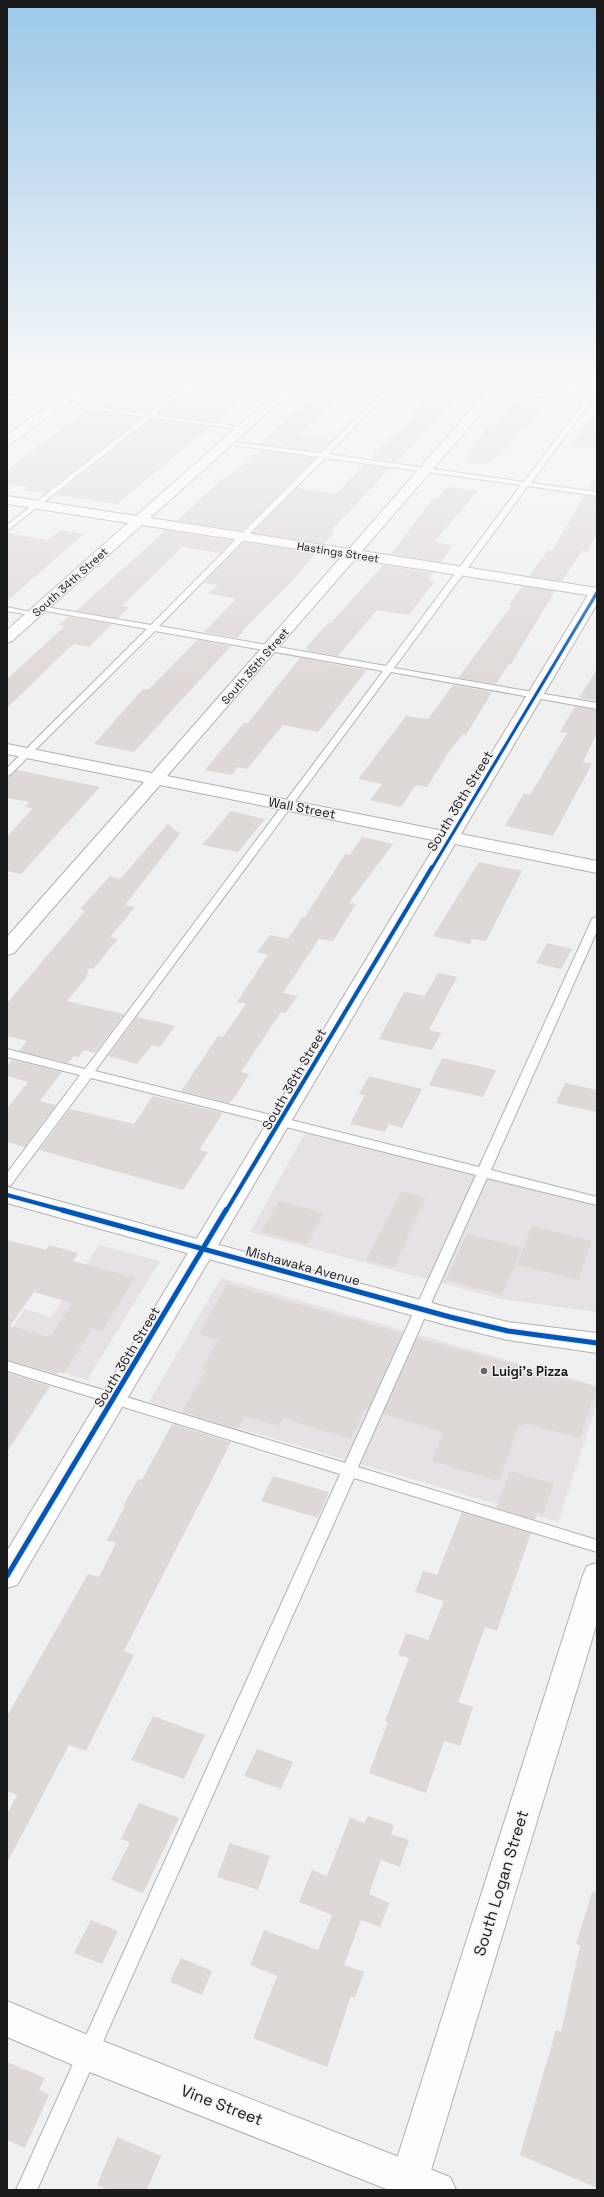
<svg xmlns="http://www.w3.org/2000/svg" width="604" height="2197" font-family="'Space Grotesk',sans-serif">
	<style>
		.built { fill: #e6e1e5 }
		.building { fill: #ded8d6; fill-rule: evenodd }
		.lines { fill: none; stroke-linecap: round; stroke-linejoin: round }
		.service-casing { stroke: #b2b1b2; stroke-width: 2 }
		.minor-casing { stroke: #b2b1b2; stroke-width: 2 }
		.tertiary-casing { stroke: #b2b1b2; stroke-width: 2 }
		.secondary-casing { stroke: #b2b1b2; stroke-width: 2 }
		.service { fill: #fdfdfd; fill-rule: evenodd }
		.minor { fill: #fdfdfd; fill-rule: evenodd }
		.tertiary { fill: #fdfdfd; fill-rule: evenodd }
		.secondary { fill: #fdfdfd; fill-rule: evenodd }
		.rail { stroke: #b8b8b8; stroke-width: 2; stroke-dasharray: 3.5 2; stroke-linecap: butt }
		.cycleway-far3-casing { stroke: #f1eff1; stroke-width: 4 }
		.cycleway-far2-casing { stroke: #f1eff1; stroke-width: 5 }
		.cycleway-far1-casing { stroke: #f1eff1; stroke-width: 6 }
		.cycleway-casing { stroke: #f1eff1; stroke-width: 8 }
		.cycleway-far3 { stroke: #0057b8; stroke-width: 2.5 }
		.cycleway-far2 { stroke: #0057b8; stroke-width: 3 }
		.cycleway-far1 { stroke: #0057b8; stroke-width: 4 }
		.cycleway { stroke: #0057b8; stroke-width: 5 }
		.poi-dot { fill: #666; stroke: #f1eff1; stroke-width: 1.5 }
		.labels { text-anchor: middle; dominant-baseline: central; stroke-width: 3; stroke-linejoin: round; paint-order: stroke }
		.far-street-label { font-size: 11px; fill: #1c1b1c; stroke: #f1eff1 }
		.street-label { font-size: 13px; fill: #1c1b1c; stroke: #f1eff1 }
		.poi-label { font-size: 13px; font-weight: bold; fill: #1c1b1c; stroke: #f1eff1; text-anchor: start }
		.near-street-label { font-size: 16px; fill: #1c1b1c; stroke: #f1eff1 }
	</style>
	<rect width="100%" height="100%" fill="#f0f0f0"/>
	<path class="built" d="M305,1133l292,72v107l-96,-13 -251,-67z
		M99,1245l61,16 -73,119 -80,-25v-20l18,-26 26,8z
		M221,1278l376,108v18l-39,118 -409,-120z"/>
	<path class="building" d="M120,382h65l-37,30 -55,-7z
		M196,382h63l-44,40 -56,-8z
		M433,391l26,4 -63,67 -26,-4 45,-44 -4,-1z
		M315,395l23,3 -39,37 33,5 -12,11 -62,-7z
		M520,396l28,4 -22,29 -4,-1 -23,29 -3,-1 -8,9 -26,-3 26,-36 4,1z
		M86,410l54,8 -95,75 -21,-3 3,-3 -20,-3v-14z
		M597,412v37l-27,-4z
		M151,420l59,7 -93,77 -61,-9z
		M260,450l55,8 -73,73 -65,-10 45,-42h4z
		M364,465l26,3 -59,63 4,1 -11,12 -71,-11 44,-45 39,6z
		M597,475v15l-9,-1z
		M447,487l31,4 -44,51 19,3 -12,17 -50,-8 42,-56h5z
		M584,496l13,1v37l-10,18 -5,-1 -20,30 -33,-5 19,-26 4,1z
		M60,530l24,4 -77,67v-68l41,7z
		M166,530l67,11 -13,12 -38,-6 -60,59 7,1 -11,11 -42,-7z
		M244,542l71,11 -19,24 -52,52 -6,9 -34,-6 32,-33 -28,-6 10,-8 -14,-2z
		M383,565l50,8 -5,7 7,1 -26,34 -32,-5 -39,46 -31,-5 1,-2h-3l23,-26h3z
		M522,586l33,5 -44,73h-2l-13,20 -38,-6 54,-73h-3z
		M68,617l44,7 -23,23 -15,-3 -3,2 -64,62v-29l58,-53 -6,-1z
		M197,640l34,6 -97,106 -40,-8 49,-55 5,1z
		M300,658l67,12 -49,62 -35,-7 -36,44 -10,-2 -5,8 -27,-5 39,-47h4z
		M597,669v32l-18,-3z
		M453,685l39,7 -26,43 -3,-1 -14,18 -22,35 -11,-2 -15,22 -31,-7 12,-16 -24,-5 48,-63 22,3z
		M575,706l22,4v23l-14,29 9,2 -39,72 -48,-10 19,-33 6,2 12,-20 25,-42 -7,-1z
		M17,770l83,17 -79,87 -14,-3v-34l26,-29 -8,-1 4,-5 -22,-4v-20z
		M231,811l34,8 -27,33 -36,-7z
		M168,824l12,10 -55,71 10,2 -25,30 8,2 -25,30 -4,-1 -3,10 -19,23 57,13 -29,39 -11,-3 -5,7 -5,-1 -6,7 -49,-12 8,-10 -20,-5v-33l78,-92 -5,-2 30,-33 10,3z
		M362,837l31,7 -44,59 7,1 -23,37 -14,-2 -36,54 14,3 -11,17 -5,-1 -40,60 8,2 -12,20 -8,9 -48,-12 37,-55 5,1 23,-33 -9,-2 31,-47 -11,-3 13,-17 18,4 14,-22h3l40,-63 5,1z
		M479,862l43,9 -36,70 -14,-2 -2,5 -37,-8z
		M547,943l25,6 -11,20 -25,-6z
		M438,973l19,4 -28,53 12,3 -9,17 -53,-11 25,-47 21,4z
		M137,1017l38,9 -15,21 -8,-2 -15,19 -29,-8z
		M442,1058l54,12 -13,27 -54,-12z
		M12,1060l50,12 -22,29 16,4 -31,42 -18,-5v-33l21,-27 -21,-6v-10z
		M369,1076l53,13 -20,39 -13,-4 -4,8 -35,-8 15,-29 -6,-1z
		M565,1083l32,7v22l-41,-9z
		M153,1096l70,17 -24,37 9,2 -25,38 -144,-40 31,-41 64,15z
		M401,1192l25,6 -32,69 -28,-7z
		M279,1201l45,12 -17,31 -46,-12z
		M532,1226l60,15 -14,39 -61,-15z
		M467,1234l55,14 -20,47 -56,-15z
		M7,1240l39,10 3,-5 29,8 -5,8 62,17 -33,53 -10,-3 -28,45 -5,-1 -2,2 -50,-14zM34,1292l38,11 -22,34 -40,-11z
		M227,1284l175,49 -34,77 -3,-1 -14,30 -68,-21 -4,8 -35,-10 -6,13 -56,-17 24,-42 -4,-2 16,-28 -19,-6z
		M417,1338l180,49 -17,51 -55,-15 -1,4 -5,-2 -20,56 -67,-20 12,-29 -61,-18z
		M7,1373l43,13 -43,66z
		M172,1424l59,18 -107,209 10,4 -48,96 -17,-6 -62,118v-49l10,-19 -10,-4v-75l81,-142 11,3 17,-34 -9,-3 18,-34h-2l15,-27 4,1z
		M510,1471l44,13 -11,30 -5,-2 -3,8 -39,-12z
		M273,1476l56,16 -11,26 -57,-17z
		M462,1512l69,21 -34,98 -12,-4 -27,75 15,5 -13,39 -16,-5 -18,52 -57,-20 19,-51 -3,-1 24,-63 -11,-3 8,-22 22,7 16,-39 -29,-9 8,-21 14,4z
		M153,1716l52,19 -21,44 -53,-19z
		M257,1749l36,13 -12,27 -37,-13z
		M139,1803l40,15 -36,75 -32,-13 19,-38 -9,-3z
		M368,1816l26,9 -3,9 18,6 -9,27 -19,-7 -12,34 20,9 -9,24 -19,-7 -17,45 20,7 -9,26 -4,-2 -24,71 -74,-29 24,-62 -27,-11 14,-35 54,20 14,-35 -33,-13 13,-32 15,6 23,-59 14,6z
		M230,1843l40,13 -12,34 -41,-13z
		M592,1892l5,1v295l-77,-33 36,-125 5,2 19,-86 -4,-2z
		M91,1920l27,11 -16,33 -28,-11z
		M181,1958l31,13 -10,24 -32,-13z
		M7,2062l38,16 -6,12 10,5 -24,53 -18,-8z
		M117,2137l44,19 -14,34h-39l-11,-5z"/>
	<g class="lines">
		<defs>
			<path id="service" d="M188,382h7l-40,33 88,12 3,2 -1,1 -94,-12 -144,113v-6l137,-108 -137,-19v-4l141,20z
				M392,382h7l-71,72 196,28 59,-79 -149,-21h20l143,19v4l-8,-1 -58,79 66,9v4l-69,-10 -134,182 203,35v6l-206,-37 -296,399 384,96 113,-248 5,-3v15l-106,239 106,27v8l-110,-27 -129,289 239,73v12l-243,-74 -317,712h-21l324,-716 -333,-103v-10l338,102 131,-288 -385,-97 -80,107 -4,1v-13l73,-98 -73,-18v-8l78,20 298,-398 -228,-40 -145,144 -3,1v-8l140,-139 -107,-19 -4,-2 4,-2 111,19 167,-168 -91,-13 -3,-2 1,-1 96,12zM325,458l196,27 -135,181 -227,-40z
				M7,607l32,7 -4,2 -28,-5z"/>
			<path id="minor" d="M81,382h14l-84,62 -4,1v-10z
				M288,382h13l-151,136 199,31 146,-167h13l-146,169 235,37v16l-136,230 136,27v12l-142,-29 -438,741 -10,3v-37l431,-710 -278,-56 -146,168 -7,2v-18l137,-155 -137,-28v-10l145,29 190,-217 -200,-31 -130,116 -5,2v-13l121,-107 -121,-19v-8l129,20zM355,559l233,36 -144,236 -277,-55z
				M7,2001l83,35 360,141 6,13h-67l-302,-119 -80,-34z"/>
			<path id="tertiary" d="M597,1563v60l-172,567h-38l196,-615 4,-9z"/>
			<path id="secondary" d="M7,1187l443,121 58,14 89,11v20l-89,-13 -58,-14 -443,-123z"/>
		</defs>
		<use href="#service" class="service-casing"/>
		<use href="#minor" class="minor-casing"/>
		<use href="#tertiary" class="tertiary-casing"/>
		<use href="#secondary" class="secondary-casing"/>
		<use href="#service" class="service"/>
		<use href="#minor" class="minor"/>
		<use href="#tertiary" class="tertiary"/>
		<use href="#secondary" class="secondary"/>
		<path class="rail" d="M507,382l90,12"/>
		<defs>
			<path id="cycleway-far3" d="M594,597l3,-5"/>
			<path id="cycleway-far2" d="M432,868l163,-272"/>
			<path id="cycleway-far1" d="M7,1195l59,16
				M226,1211l206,-344"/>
			<path id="cycleway" d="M62,1210l388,107 58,14 89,12
				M7,1576l219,-366"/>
		</defs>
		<use href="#cycleway-far3" class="cycleway-far3-casing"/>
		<use href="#cycleway-far2" class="cycleway-far2-casing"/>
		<use href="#cycleway-far1" class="cycleway-far1-casing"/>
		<use href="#cycleway" class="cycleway-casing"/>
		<use href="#cycleway-far3" class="cycleway-far3"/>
		<use href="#cycleway-far2" class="cycleway-far2"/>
		<use href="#cycleway-far1" class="cycleway-far1"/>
		<use href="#cycleway" class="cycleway"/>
	</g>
	<linearGradient id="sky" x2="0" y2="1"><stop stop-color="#9cc8ea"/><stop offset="0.55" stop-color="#f8f8f8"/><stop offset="1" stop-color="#f8f8f8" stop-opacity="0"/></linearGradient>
	<rect width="604" height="690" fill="url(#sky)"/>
	<circle class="poi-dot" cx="484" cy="1371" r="4"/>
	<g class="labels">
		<g class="far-street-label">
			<text transform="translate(338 552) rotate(9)">Hastings Street</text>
			<text transform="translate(70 582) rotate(-42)">South 34th Street</text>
			<text transform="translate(255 666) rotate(-49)">South 35th Street</text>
		</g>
		<g class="street-label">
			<text transform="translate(460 801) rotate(-59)">South 36th Street</text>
			<text transform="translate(302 808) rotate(11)">Wall Street</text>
			<text transform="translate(294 1079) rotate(-60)">South 36th Street</text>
			<text transform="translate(303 1266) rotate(15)">Mishawaka Avenue</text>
			<text transform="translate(127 1357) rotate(-59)">South 36th Street</text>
		</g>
		<g class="poi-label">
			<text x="492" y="1371">Luigi's Pizza</text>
		</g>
		<g class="near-street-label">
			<text transform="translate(501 1883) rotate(-73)">South Logan Street</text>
			<text transform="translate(222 2105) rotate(21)">Vine Street</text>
		</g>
	</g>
	<rect width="604" height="2197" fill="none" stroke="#1c1b1c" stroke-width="16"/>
</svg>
